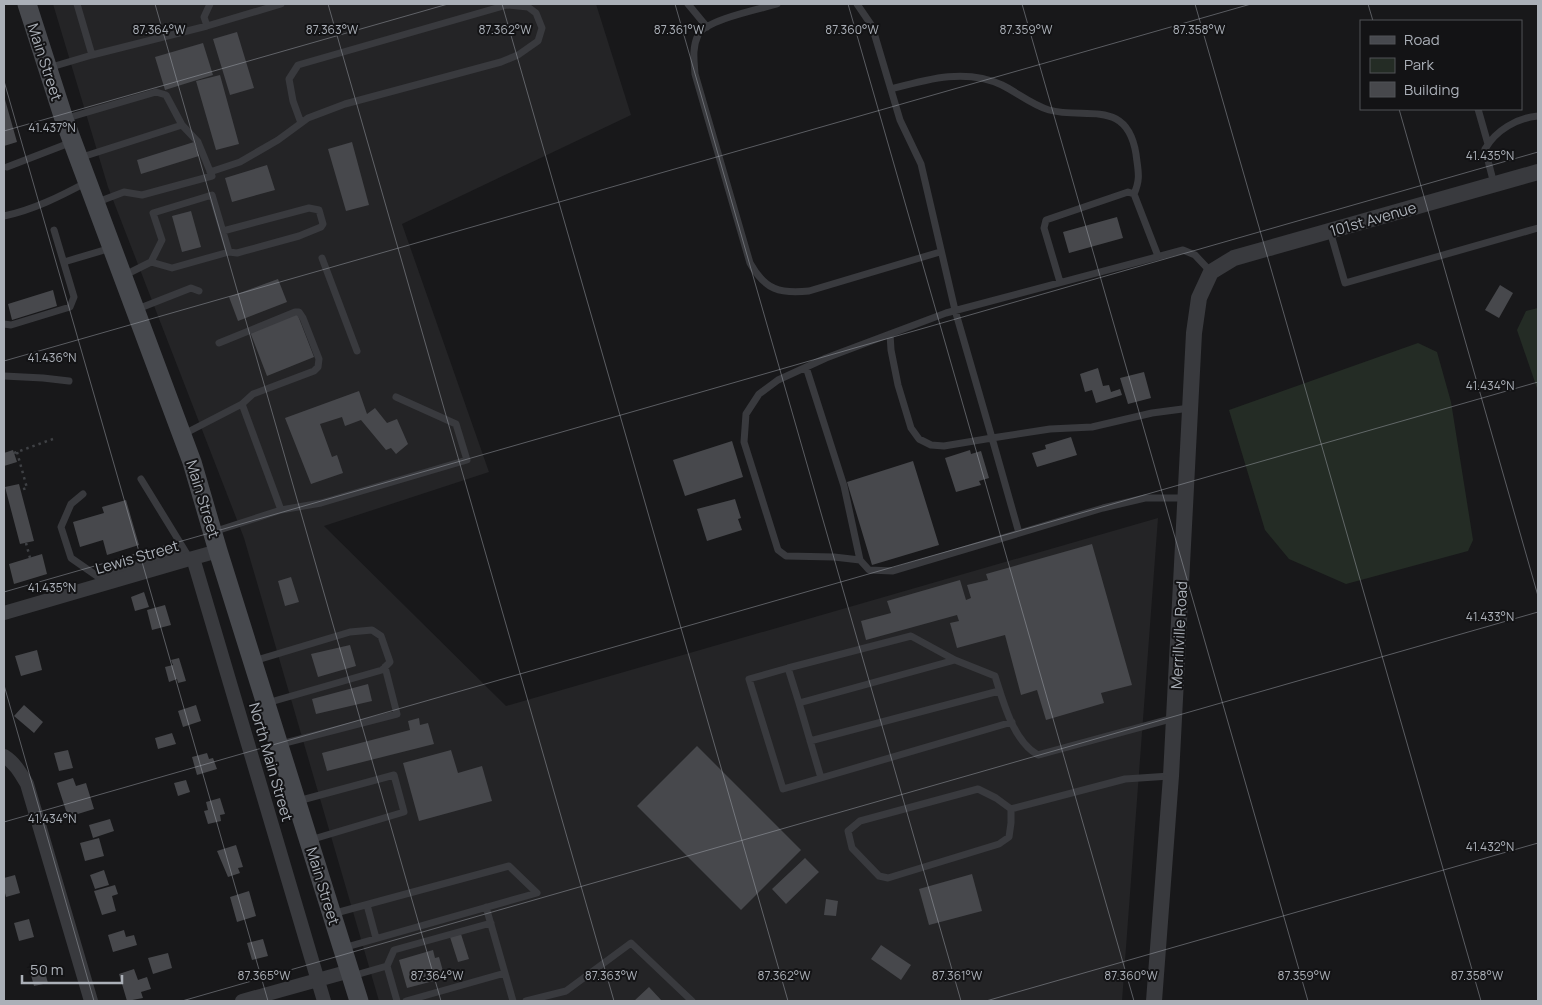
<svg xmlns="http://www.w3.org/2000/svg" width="1542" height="1005" font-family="Manrope,sans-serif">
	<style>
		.built { fill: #242426 }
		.green { fill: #242c25 }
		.building { fill: #47484c }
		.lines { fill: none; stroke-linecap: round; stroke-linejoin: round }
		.path { stroke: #3f4145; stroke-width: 2.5; stroke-dasharray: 2.5 4; stroke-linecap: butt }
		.service { stroke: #393a3e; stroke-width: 7 }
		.minor { stroke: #393a3e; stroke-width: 14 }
		.tertiary { stroke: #393a3e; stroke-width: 16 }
		.secondary { stroke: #47494e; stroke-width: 19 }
		.ticks { fill: none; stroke: #abb0b8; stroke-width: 1; stroke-opacity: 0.45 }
		.labels { text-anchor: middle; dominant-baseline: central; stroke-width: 4; stroke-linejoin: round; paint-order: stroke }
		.street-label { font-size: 15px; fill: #abb0b8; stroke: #131315 }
		.ticks-label { font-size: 12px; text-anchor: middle; fill: #abb0b8; stroke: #131315; stroke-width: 4; stroke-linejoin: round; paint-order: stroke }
	</style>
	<rect width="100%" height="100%" fill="#18181a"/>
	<path class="built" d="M53,4h543l35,111 -229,109 87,248 -165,54 182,180 652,-188 -36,483h-743l-135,-463 -136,-351z"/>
	<path class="green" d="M1538,308v83l-21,-61 9,-19z
		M1418,343l19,9 14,50 22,138 -5,11 -122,33 -57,-25 -24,-29 -36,-120z"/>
	<path class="building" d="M237,32l17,56 -24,7 -17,-56z
		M203,43l10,32 -48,15 -10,-33z
		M220,75l19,69 -23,6 -20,-69z
		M4,96l13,46 -13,4z
		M194,142l5,14 -58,18 -4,-14z
		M352,142l17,63 -23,6 -18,-62z
		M267,165l8,25 -43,12 -7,-24z
		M191,211l10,36 -19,5 -10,-36z
		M1117,217l6,21 -54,15 -6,-21z
		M278,279l9,23 -49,19 -9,-24z
		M1500,285l13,8 -14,25 -14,-8z
		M53,290l4,16 -45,14 -4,-16z
		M297,313l17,44 -47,19 -17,-44z
		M1098,368l5,18 6,-1 2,7 9,-3 2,6 -26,8 -4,-13 -7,2 -5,-18z
		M1144,372l7,26 -23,6 -8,-26z
		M359,391l8,23 8,-6 12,15 10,-4 11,25 -12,10 -5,-6 -5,2 -25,-30 -16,6 -3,-9 -22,7 12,33 5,-2 6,18 -32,11 -26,-66z
		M1071,437l6,18 -40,12 -5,-14 14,-4 -1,-4z
		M732,441l11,36 -58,19 -12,-36z
		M13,450l4,12 -13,4v-13z
		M970,450l1,4 10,-3 8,27 -10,3 2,4 -25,7 -11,-34z
		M913,461l26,84 -67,20 -25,-83z
		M19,484l15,57 -14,3 -15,-57z
		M735,499l6,19 -3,1 4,11 -35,11 -10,-32z
		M126,500l13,45 -32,10 -4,-15 -23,7 -7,-25 31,-9 -2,-6z
		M1092,544l40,141 -31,8 3,10 -58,17 -9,-30 -16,5 -16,-60 -48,13 -7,-25 9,-2 -2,-6 -91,25 -5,-19 30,-8 -4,-12 73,-21 6,20 5,-2 -4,-13 21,-5 -2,-6z
		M42,554l5,20 -33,10 -5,-20z
		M291,577l8,25 -14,4 -7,-25z
		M144,592l5,15 -14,4 -4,-14z
		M165,605l6,20 -19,5 -5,-20z
		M350,645l6,21 -38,11 -7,-23z
		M37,650l5,20 -21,6 -6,-20z
		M179,658l7,23 -8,2 -1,-4 -8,3 -4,-15 8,-2 -2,-5z
		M368,684l4,17 -56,13 -4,-15z
		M24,705l19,17 -9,11 -20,-17z
		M196,705l5,16 -18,6 -5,-16z
		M419,718l1,7 8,-2 6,21 -107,27 -5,-18 88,-23 -2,-9z
		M172,733l4,11 -18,5 -3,-11z
		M697,746l104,104 -60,60 -104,-104z
		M68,750l5,18 -14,3 -5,-18z
		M451,750l7,23 24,-7 10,35 -73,20 -16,-58z
		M207,753l2,6 4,-1 4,11 -20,6 -5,-18z
		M73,778l3,8 10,-3 8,26 -26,8 -11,-34z
		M186,780l4,12 -12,4 -4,-13z
		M220,798l5,16 -5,1 1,6 -13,3 -4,-13 4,-1 -2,-8z
		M110,819l4,12 -21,7 -4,-13z
		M99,838l5,18 -19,5 -5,-18z
		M236,845l7,22 -5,1 2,5 -12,4 -11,-26z
		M805,858l14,14 -33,32 -14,-15z
		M104,870l5,15 -14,4 -5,-14z
		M972,874l10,37 -53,14 -10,-36z
		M15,875l5,18 -14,4 -2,-8v-11z
		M115,885l3,9 -6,2 4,15 -14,4 -8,-24z
		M249,891l7,25 -19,6 -7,-25z
		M826,899l12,2 -2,15 -12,-1z
		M29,919l5,18 -15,4 -5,-18z
		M124,930l2,7 8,-2 3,10 -24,7 -5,-17z
		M461,934l8,25 -11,3 -8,-25z
		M263,939l5,17 -16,4 -5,-17z
		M881,945l30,20 -10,15 -30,-21z
		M433,950l2,8 4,-1 6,21 -38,10 -8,-28z
		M168,953l4,15 -19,6 -5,-16z
		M43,965l5,18 -14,3 -5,-18z
		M134,969l4,11 9,-3 4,12 -10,3 2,6 -16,3 -8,-27z
		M649,987l13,14h-28z"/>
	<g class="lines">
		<path class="path" d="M17,452l10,36 -7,2
			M14,453l39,-14
			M26,543l4,15"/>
		<path class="service" d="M688,4l19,23
			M777,4c-17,5 -72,16 -79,31 -6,13 -4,25 -3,39l55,189c15,27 30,31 59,28l131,-39
			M857,4l15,22 28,94 21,44 34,146 37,128 58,-9 42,-2 60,-14 38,-5
			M207,26l-3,-9 6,-13
			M92,55l115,-29 74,-22
			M48,68l44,-13 -15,-51
			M891,89c37,-10 75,-21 111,-4 16,8 30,20 47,25 37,10 78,-12 87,44 2,17 5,24 -2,40
			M1478,109l10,35
			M64,119l92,-27 10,3 16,30 16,17 14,34 -70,19 -18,-3 -29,11
			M79,158l103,-33
			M7,167l65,-25
			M210,172l30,-10 38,-22 30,-22 37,-14 156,-42 17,-7 20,-14 4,-13 -6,-15 -8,-6 -21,-2 -209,60 -9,14 4,22 8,22
			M1494,184l-9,-35c11,-19 32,-31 53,-33
			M4,216c29,-6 57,-20 83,-34
			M1330,231l15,52 193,-55
			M322,258l35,93
			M64,262l47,-14
			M151,262l21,6 57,-16 8,1 62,-17 22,-9 2,-3 -4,-14 -10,-2 -86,23
			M123,276l28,-14 11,-22 -9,-27 59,-18 17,57
			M1060,282l-16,-54 2,-8 82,-28 6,2 24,62
			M135,310l56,-22 8,3
			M4,324l7,1 59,-18 4,-10 -20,-67
			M890,334l1,16 7,35 13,43 8,11 12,6 13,1 48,-8 27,95
			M806,367l38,119 16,74
			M4,376l39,2 26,3
			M182,435l60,-31 11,-10 61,-23 4,-4 1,-8 -16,-41 -4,-6h-4l-76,31
			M141,479l46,75
			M83,494l-12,10 -10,23 10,31 26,18 88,-25
			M1186,498h-41l-42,10 -210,63 -24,-1 -9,-10 -26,-3 -48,-1 -8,-6 -34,-108 2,-28 13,-20 19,-14 48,-22 120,-45 237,-63 12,5 16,17
			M281,510l40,-7 146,-43 -11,-36 -60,-27
			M213,532l68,-22 -39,-106
			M254,661l96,-29 22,-2 9,6 9,26 -8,8 -115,33
			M788,668l-39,11 34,110 38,-11
			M799,703l-11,-35 123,-32 44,24
			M1012,722l-191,56 -22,-75 156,-43 40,16c8,25 18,65 43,79l136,-37
			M810,741l189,-50
			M281,744l116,-30 -12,-47
			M298,801l96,-26 10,37 -94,28
			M1011,809v14l-2,14 -10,7 -111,34 -9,-2 -27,-28 -4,-17 12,-10 118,-32 18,9 15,11 114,-30 45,-3
			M367,905l9,33
			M486,907l27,94
			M332,914l177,-48 28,27 -194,55
			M387,966l7,-16 97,-27
			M352,976l35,-10 10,35
			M406,1001l99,-28
			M526,1001l40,-10 65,-48 61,58"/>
		<path class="minor" d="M218,551l-25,7 131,443
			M4,613l189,-55
			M4,756c11,7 16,16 23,28l64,217
			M242,1001l108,-30"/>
		<path class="tertiary" d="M1154,1001l17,-225 23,-443 5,-35 12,-26 23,-14 304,-86"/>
		<path class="secondary" d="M27,4l37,115 128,343 26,89 141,450"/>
	</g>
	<path class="ticks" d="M155,4l286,997M328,4l286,997M502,4l286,997M675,4l286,997M848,4l286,997M1022,4l286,997M1195,4l286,997M1368,4l5,17M4,81l264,920M1399,109l139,487M4,131l444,-127M4,361l1247,-357M4,592l1534,-440M4,685l90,316M4,822l1534,-440M182,1001l1356,-389M986,1001l552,-158"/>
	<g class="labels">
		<g class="street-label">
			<text transform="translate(45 62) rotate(72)">Main Street</text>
			<text transform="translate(1373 219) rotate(-16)">101st Avenue</text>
			<text transform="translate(203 499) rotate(73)">Main Street</text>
			<text transform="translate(137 557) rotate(-16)">Lewis Street</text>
			<text transform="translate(1179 635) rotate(-87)">Merrillville Road</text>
			<text transform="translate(271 762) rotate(74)">North Main Street</text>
			<text transform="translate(323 886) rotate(73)">Main Street</text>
		</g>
	</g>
	<g class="ticks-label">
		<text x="159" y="34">87.364°W</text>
		<text x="332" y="34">87.363°W</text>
		<text x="505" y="34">87.362°W</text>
		<text x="679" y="34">87.361°W</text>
		<text x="852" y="34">87.360°W</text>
		<text x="1026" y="34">87.359°W</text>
		<text x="1199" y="34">87.358°W</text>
		<text x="52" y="132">41.437°N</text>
		<text x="1490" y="160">41.435°N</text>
		<text x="52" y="362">41.436°N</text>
		<text x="1490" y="390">41.434°N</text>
		<text x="52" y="592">41.435°N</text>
		<text x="1490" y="621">41.433°N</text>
		<text x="52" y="823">41.434°N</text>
		<text x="1490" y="851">41.432°N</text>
		<text x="264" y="980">87.365°W</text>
		<text x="437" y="980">87.364°W</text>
		<text x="611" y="980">87.363°W</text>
		<text x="784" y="980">87.362°W</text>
		<text x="957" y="980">87.361°W</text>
		<text x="1131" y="980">87.360°W</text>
		<text x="1304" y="980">87.359°W</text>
		<text x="1477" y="980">87.358°W</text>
	</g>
	<rect width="1542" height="1005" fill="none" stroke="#abb0b8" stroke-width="10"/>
	<rect x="1360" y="20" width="162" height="90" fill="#131315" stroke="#505256"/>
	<rect x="1370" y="36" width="25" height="8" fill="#47494e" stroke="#505256"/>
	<text x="1404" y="45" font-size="15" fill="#abb0b8">Road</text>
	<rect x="1370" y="58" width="25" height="15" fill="#242c25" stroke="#505256"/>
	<text x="1404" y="70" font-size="15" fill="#abb0b8">Park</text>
	<rect x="1370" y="82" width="25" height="15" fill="#47484c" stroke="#505256"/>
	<text x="1404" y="95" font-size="15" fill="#abb0b8">Building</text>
	<path d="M22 975v8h100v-8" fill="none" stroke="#abb0b8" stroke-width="2.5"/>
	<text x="30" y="975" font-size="15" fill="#abb0b8" stroke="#131315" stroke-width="4" paint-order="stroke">50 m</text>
</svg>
